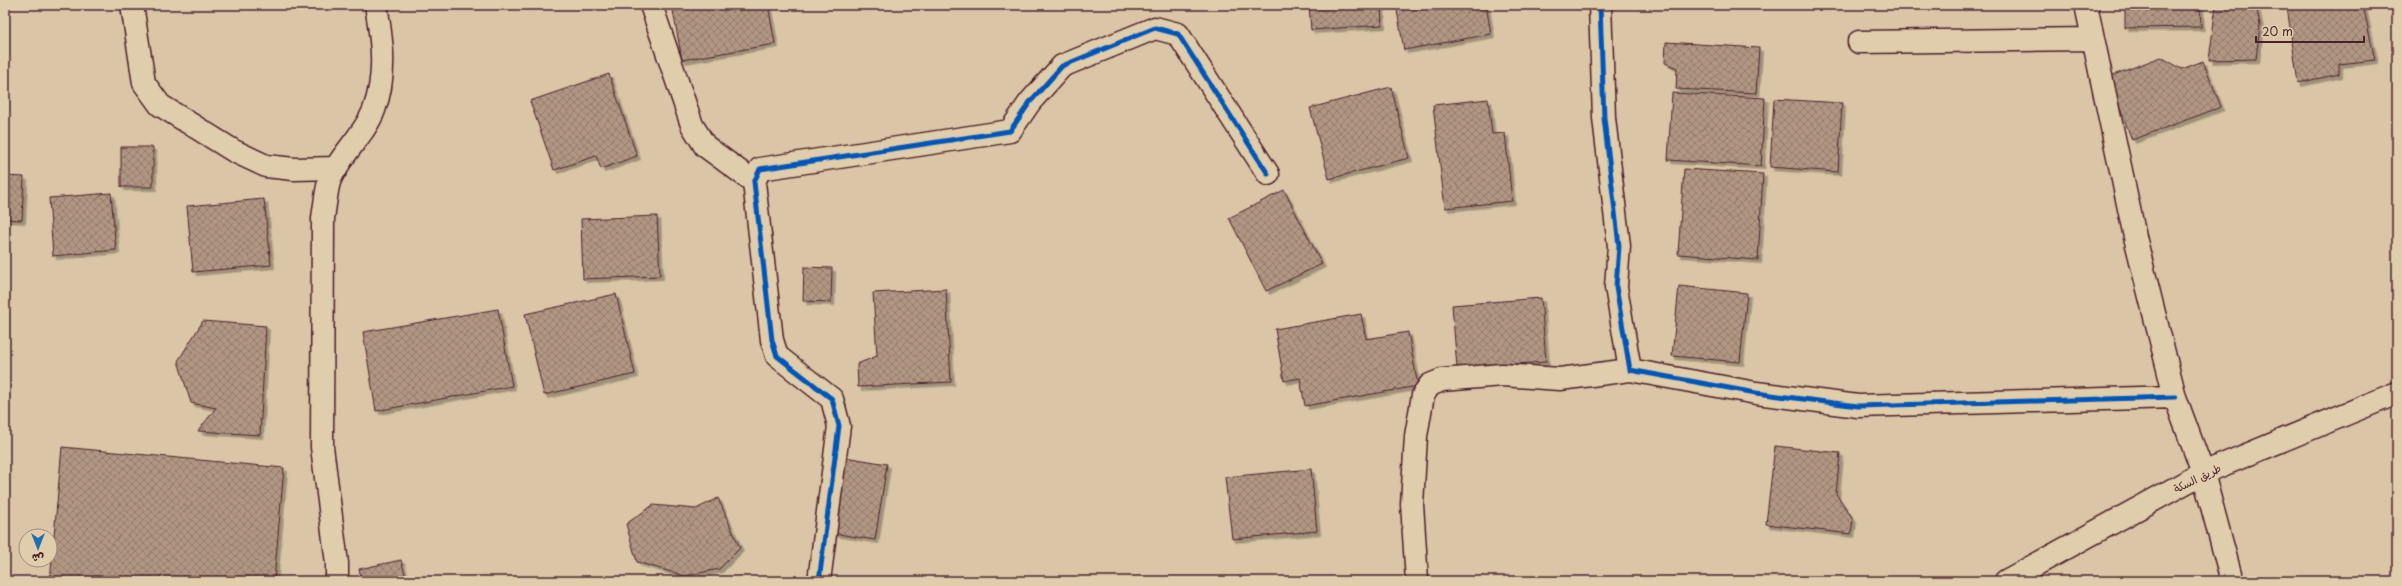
<svg xmlns="http://www.w3.org/2000/svg" width="2402" height="586" font-family="'Playpen Sans','Playpen Sans Arabic',sans-serif">
	<style>
		.building { fill: url(#building-cross-hatch); stroke: #4a1f2b; filter: url(#shadow) }
		.lines { fill: none; stroke-linecap: round; stroke-linejoin: round }
		.minor-casing { stroke: #4a1f2b; stroke-width: 25 }
		.primary-casing { stroke: #4a1f2b; stroke-width: 25 }
		.minor { stroke: #e0cdab; stroke-width: 22 }
		.primary { stroke: #e0cdab; stroke-width: 22 }
		.cycleway-casing { stroke: #e0cdab; stroke-width: 8 }
		.cycleway { stroke: #0057b8; stroke-width: 5 }
		.labels { text-anchor: middle; dominant-baseline: central; stroke-width: 3; stroke-linejoin: round; paint-order: stroke }
		.street-label { font-size: 11px; fill: #4a1f2b; stroke: #e0cdab }
	</style>
	<defs>
		<pattern id="building-cross-hatch" width="8" height="8" patternUnits="userSpaceOnUse"><rect width="8" height="8" fill="#b19783"/><path d="M0 0l8 8M0 8l8-8" fill="none" stroke="#927b6b"/></pattern>
		<filter id="shadow"><feDropShadow dx="3.5" dy="3.5" stdDeviation="0" flood-color="#0004"/></filter>
	</defs>
	<rect width="100%" height="100%" fill="#dac6a6"/>
	<filter id="ink" filterUnits="userSpaceOnUse"><feTurbulence type="fractalNoise" baseFrequency=".025" numOctaves="2"/><feDisplacementMap in="SourceGraphic" scale="8" xChannelSelector="R" yChannelSelector="G"/><feConvolveMatrix kernelMatrix="1 2 1 2 8 2 1 2 1" color-interpolation-filters="sRGB"/></filter>
	<g filter="url(#ink)">
		<path class="building" d="M672,5h96l7,39 -93,16z
			M1309,5h72l1,20 -71,5z
			M1396,5h90l5,29 -87,16z
			M2125,5h75l1,22 -76,1z
			M2216,5h40l4,20 -4,34 -47,1z
			M2349,5h14l12,55 -36,4v10l-41,9 -11,-76 34,2z
			M1666,42l93,6 -3,45 -80,-4 1,-21 -12,-5z
			M2161,57l21,12 21,-8 18,46 -89,33 -24,-63z
			M609,74l28,82 -36,13 -5,-13 -42,14 -24,-69z
			M1391,87l18,71 -80,21 -19,-71z
			M1672,93l93,5 -4,68 -93,-6z
			M1488,99l4,35 13,-1 7,68 -67,7 -12,-103z
			M1774,99l68,4 -4,69 -68,-5z
			M121,147h32v40h-32z
			M1684,169l79,5 -5,86 -80,-6z
			M5,176l19,1 -2,43 -17,-1z
			M1284,190l38,74 -56,27 -37,-73z
			M111,193l5,57 -63,6 -4,-58z
			M264,199l7,66 -78,7 -6,-66z
			M657,216l3,60 -77,3 -2,-60z
			M804,267l28,1 -1,34 -28,-1z
			M1679,286l68,7 -7,69 -68,-6z
			M946,289l5,93 -93,5 -1,-23 20,-8 -4,-63z
			M616,294l19,80 -91,21 -19,-81z
			M1541,298l5,64 -89,6 -5,-63z
			M498,309l14,77 -136,25 -13,-79z
			M1361,314l5,25 42,-7 10,54 -113,20 -5,-28 -16,3 -9,-52z
			M203,321l63,5 -6,109 -62,-4 18,-23 -25,-5 -13,-42z
			M1775,446l65,7 -4,41 17,25 -2,15 -85,-10z
			M62,447l222,21 -10,113h-224z
			M845,457l42,7 -12,76 -43,-7z
			M1311,469l6,62 -85,8 -7,-62z
			M718,498l22,50 -21,21 -34,7 -48,-14 -11,-38 27,-19 43,4z
			M401,560l6,21h-45l-3,-12z"/>
		<g class="lines">
			<defs>
				<path id="minor" d="M132,5l12,78 16,22 74,46 32,15 28,3 43,-1
					M651,5l41,120 13,21 49,36
					M1600,5l4,113 15,128 -3,41 14,83 126,23 102,13 317,-9
					M2086,5l49,232 40,160 28,76 29,108
					M1859,42l234,-3
					M337,581v-18l-15,-116 1,-229c2,-12 3,-25 6,-36 9,-25 35,-46 45,-72 13,-36 8,-69 2,-105
					M819,581l20,-155 -7,-27 -55,-43 -5,-16 -18,-158 6,-13 250,-38 20,-29 32,-36 93,-38 23,6 90,140
					M1417,581l-5,-77 4,-68 7,-41 7,-10 12,-5 60,-5 58,4 70,-9"/>
				<path id="primary" d="M2006,581l197,-108 194,-80"/>
			</defs>
			<use href="#minor" class="minor-casing"/>
			<use href="#primary" class="primary-casing"/>
			<use href="#minor" class="minor"/>
			<use href="#primary" class="primary"/>
			<defs>
				<path id="cycleway" d="M1600,5l4,113 15,128 -3,41 14,83 126,23 102,13 317,-9
					M819,581l20,-155 -7,-27 -55,-43 -5,-16 -18,-158 6,-13 250,-38 20,-29 32,-36 93,-38 23,6 90,140"/>
			</defs>
			<use href="#cycleway" class="cycleway-casing"/>
			<use href="#cycleway" class="cycleway"/>
		</g>
	</g>
	<g class="labels">
		<g class="street-label">
			<text transform="translate(2197 478) rotate(-26)">طريق السكة</text>
		</g>
	</g>
	<rect width="2402" height="586" fill="none" stroke="#e0cdab" stroke-width="20"/>
	<rect x="10" y="10" width="2382" height="566" fill="none" stroke="#4a1f2b" stroke-width="1.5" filter="url(#ink)"/>
	<g transform="translate(38 548) rotate(180)"><circle r="19" fill="#e0cdab" stroke="#a48778"/>
	<path d="M0-3L7 15L0 10L-7 15Z" fill="#1f6fb2"/>
	<text y="-6" font-size="11" font-weight="bold" text-anchor="middle" fill="#4a1f2b">ش</text>
	</g>
	<path d="M2256 36v6h108v-6" fill="none" stroke="#4a1f2b" stroke-width="2"/>
	<text x="2262" y="36" font-size="12" fill="#4a1f2b" stroke="#e0cdab" stroke-width="3" paint-order="stroke">20 m</text>
</svg>
